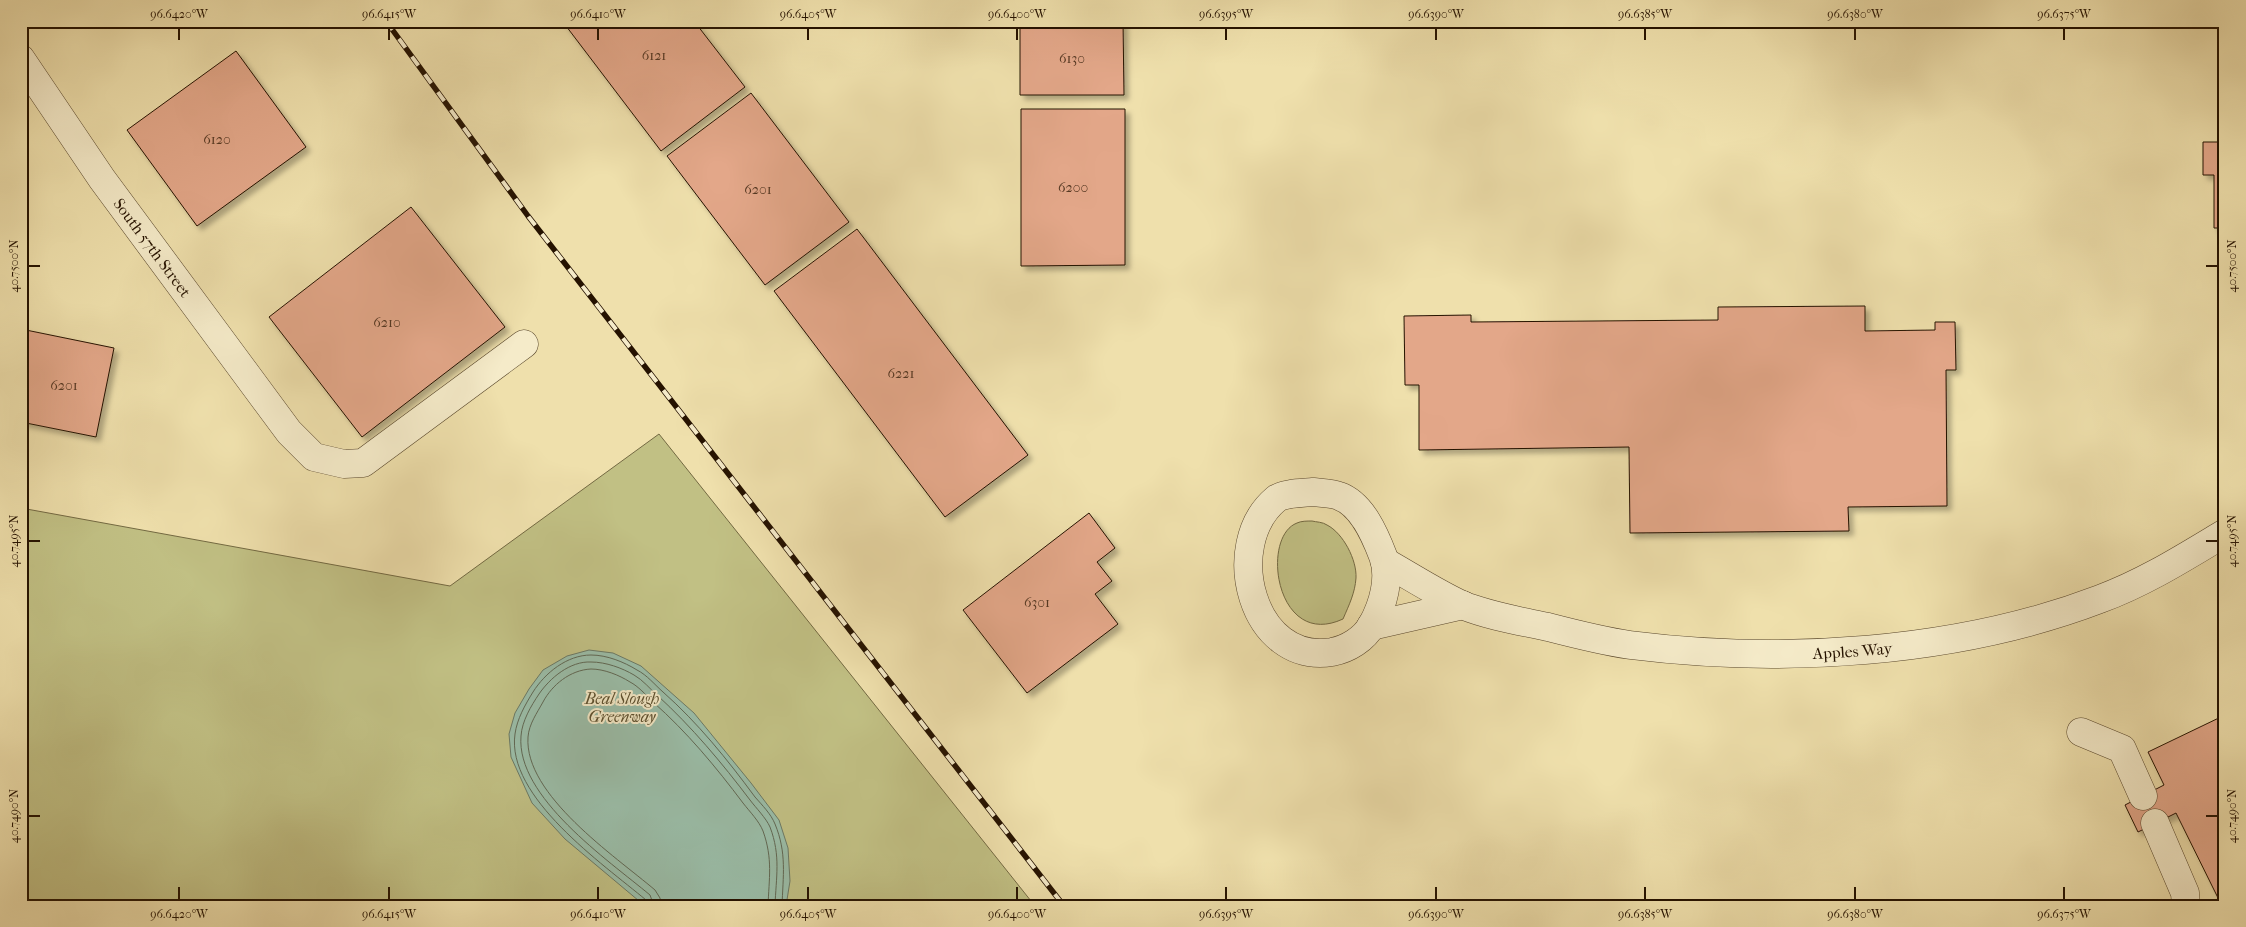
<svg xmlns="http://www.w3.org/2000/svg" width="2246" height="927" font-family="'IM FELL French Canon',serif">
	<style>
		.green { fill: #c1c084; stroke: #736942 }
		.water { fill: #9abda8; stroke: #6b7965 }
		.lines { fill: none; stroke-linecap: round; stroke-linejoin: round }
		.shore { stroke: #606854; stroke-width: 1 }
		.building { fill: #e3a789; stroke: #251200; filter: url(#shadow) }
		.minor-casing { stroke: #58462b; stroke-width: 29 }
		.minor { stroke: #f5ebc9; stroke-width: 28 }
		.rail-casing { stroke: #251200; stroke-width: 5.5 }
		.rail { stroke: #f5ebc9; stroke-width: 4; stroke-dasharray: 11; stroke-linecap: butt }
		.ticks { fill: none; stroke: #251200; stroke-width: 2 }
		.labels { text-anchor: middle; dominant-baseline: central; stroke-width: 4; stroke-linejoin: round; paint-order: stroke }
		.number-label { font-size: 14px; fill: #543722 }
		.street-label { font-size: 16px; fill: #251200; stroke: #f5ebc9 }
		.park-label { font-size: 16px; font-style: italic; fill: #5c4f2e; stroke: #f5ebc9 }
		.neatline { fill: none; stroke: #251200; stroke-width: 2 }
		.ticks-label { font-size: 12px; text-anchor: middle; fill: #251200 }
	</style>
	<defs>
		<filter id="shadow"><feDropShadow dx="4.5" dy="4.5" stdDeviation="2.5" flood-color="#0004"/></filter>
	</defs>
	<rect width="100%" height="100%" fill="#efe0ac"/>
	<filter id="stains"><feTurbulence type="fractalNoise" baseFrequency=".004" numOctaves="4"/><feColorMatrix values="0 0 0 0 .2 0 0 0 0 .09 0 0 0 0 .02 0 0 0 .5 -.17"/></filter>
	<radialGradient id="worn" r=".72"><stop offset=".6" stop-color="#630" stop-opacity="0"/><stop offset="1" stop-color="#630" stop-opacity=".3"/></radialGradient>
	<path class="green" d="M659,434l376,472h-1014v-398l429,78z
		M1312,521c4,1 11,1 15,4 16,8 30,35 29,53 -1,15 -7,27 -13,41 -67,31 -83,-82 -46,-96 4,-2 10,-2 15,-2z"/>
	<path class="water" d="M589,650l24,3 28,13 53,47 57,70 28,37 9,28 2,33 -4,25h-141l-80,-67 -33,-36 -21,-46 -2,-23 6,-21 14,-24 14,-19 24,-14z"/>
	<g class="lines">
		<path class="shore" d="M648,906l-2,-6c-43,-36 -140,-103 -131,-166 2,-15 10,-29 18,-42 12,-19 34,-37 58,-37 16,0 33,7 46,15 10,5 18,15 26,22 35,31 64,67 92,105 7,8 16,17 20,27 12,29 8,52 7,82
			M654,906l-4,-11c-42,-35 -134,-98 -129,-159 1,-15 10,-30 18,-42 11,-16 31,-33 52,-32 15,0 31,6 43,13 9,5 16,14 23,20 35,32 65,68 93,105 6,8 16,18 20,27 11,29 6,50 5,79
			M661,906l-1,-8 -5,-8c-40,-34 -131,-95 -127,-153 1,-13 9,-24 15,-35 9,-17 27,-32 48,-33 13,0 28,6 39,13 8,4 16,13 23,20 34,30 63,65 90,101 7,9 16,18 20,28 10,28 6,47 5,75"/>
	</g>
	<path class="building" d="M564,21h130l51,66 -84,64 -98,-129z
		M1020,21h103l1,74h-104z
		M236,51l70,96 -109,79 -70,-96z
		M751,93l98,129 -84,63 -98,-129z
		M1021,109h104v156l-104,1z
		M2203,142h22v86h-11v-53h-11z
		M411,207l94,120 -143,110 -93,-120z
		M857,229l171,226 -83,62 -171,-226z
		M1865,306v25l70,-1v-8h20l1,48h-10l1,136 -99,1 1,24 -219,2 -1,-86 -210,3v-65h-14l-1,-69 67,-1v7l247,-2v-13z
		M21,329l93,19 -18,89 -75,-15z
		M1089,513l26,35 -18,14 15,19 -17,13 23,30 -91,69 -64,-83z
		M2225,715v191h-3l-46,-93 -38,19 -13,-27 39,-20 -16,-33z"/>
	<g class="lines">
		<defs>
			<g id="minor">
				<path id="s1" d="M21,59l81,120 187,253 25,25 30,7 19,-1 161,-119"/>
				<path d="M1313,492c8,1 19,1 26,4 23,8 36,39 44,60 8,22 0,49 -11,69 -8,14 -24,24 -40,27 -80,13 -111,-107 -56,-153 8,-6 27,-6 37,-7z"/>
				<path id="s2" d="M1385,562c25,14 51,31 77,43 27,11 58,16 86,22 27,7 54,14 82,18 151,19 326,9 470,-46 44,-16 85,-42 125,-66"/>
				<path d="M1371,626l92,-21"/>
				<path d="M2081,732l41,17 21,47"/>
				<path d="M2155,823l30,70 1,13"/>
			</g>
		</defs>
		<use href="#minor" class="minor-casing"/>
		<use href="#minor" class="minor"/>
		<defs>
			<path id="rail" d="M386,21l142,195 536,690"/>
		</defs>
		<use href="#rail" class="rail-casing"/>
		<use href="#rail" class="rail"/>
	</g>
	<path class="ticks" d="M179,28v12M389,28v12M598,28v12M808,28v12M1017,28v12M1226,28v12M1436,28v12M1645,28v12M1855,28v12M2064,28v12M28,266h12M2206,266h12M28,541h12M2206,541h12M28,816h12M2206,816h12M179,887v13M389,887v13M598,887v13M808,887v13M1017,887v13M1226,887v13M1436,887v13M1645,887v13M1855,887v13M2064,887v13"/>
	<g class="labels">
		<g class="number-label">
			<text x="654" y="55">6121</text>
			<text x="1072" y="58">6130</text>
			<text x="217" y="139">6120</text>
			<text x="1073" y="187">6200</text>
			<text x="758" y="189">6201</text>
			<text x="387" y="322">6210</text>
			<text x="901" y="373">6221</text>
			<text x="64" y="385">6201</text>
			<text x="1037" y="602">6301</text>
		</g>
		<g class="street-label">
			<text stroke="none"><textPath href="#s1" startOffset="230">South 57th Street</textPath></text>
			<text stroke="none"><textPath href="#s2" startOffset="484">Apples Way</textPath></text>
		</g>
		<g class="park-label">
			<text x="622" y="698">Beal Slough<tspan x="622" dy="18">Greenway</tspan></text>
		</g>
	</g>
	<rect width="2246" height="927" fill="none" stroke="#efe0ac" stroke-width="55"/>
	<rect x="28" y="28" width="2190" height="872" class="neatline"/>
	<g class="ticks-label">
		<text x="179" y="18">96.6420°W</text>
		<text x="389" y="18">96.6415°W</text>
		<text x="598" y="18">96.6410°W</text>
		<text x="808" y="18">96.6405°W</text>
		<text x="1017" y="18">96.6400°W</text>
		<text x="1226" y="18">96.6395°W</text>
		<text x="1436" y="18">96.6390°W</text>
		<text x="1645" y="18">96.6385°W</text>
		<text x="1855" y="18">96.6380°W</text>
		<text x="2064" y="18">96.6375°W</text>
		<text transform="translate(14 266) rotate(-90)" y="4">40.7500°N</text>
		<text transform="translate(2232 266) rotate(-90)" y="4">40.7500°N</text>
		<text transform="translate(14 541) rotate(-90)" y="4">40.7495°N</text>
		<text transform="translate(2232 541) rotate(-90)" y="4">40.7495°N</text>
		<text transform="translate(14 816) rotate(-90)" y="4">40.7490°N</text>
		<text transform="translate(2232 816) rotate(-90)" y="4">40.7490°N</text>
		<text x="179" y="918">96.6420°W</text>
		<text x="389" y="918">96.6415°W</text>
		<text x="598" y="918">96.6410°W</text>
		<text x="808" y="918">96.6405°W</text>
		<text x="1017" y="918">96.6400°W</text>
		<text x="1226" y="918">96.6395°W</text>
		<text x="1436" y="918">96.6390°W</text>
		<text x="1645" y="918">96.6385°W</text>
		<text x="1855" y="918">96.6380°W</text>
		<text x="2064" y="918">96.6375°W</text>
	</g>
	<rect width="100%" height="100%" filter="url(#stains)"/>
	<rect width="100%" height="100%" fill="url(#worn)"/>
</svg>
